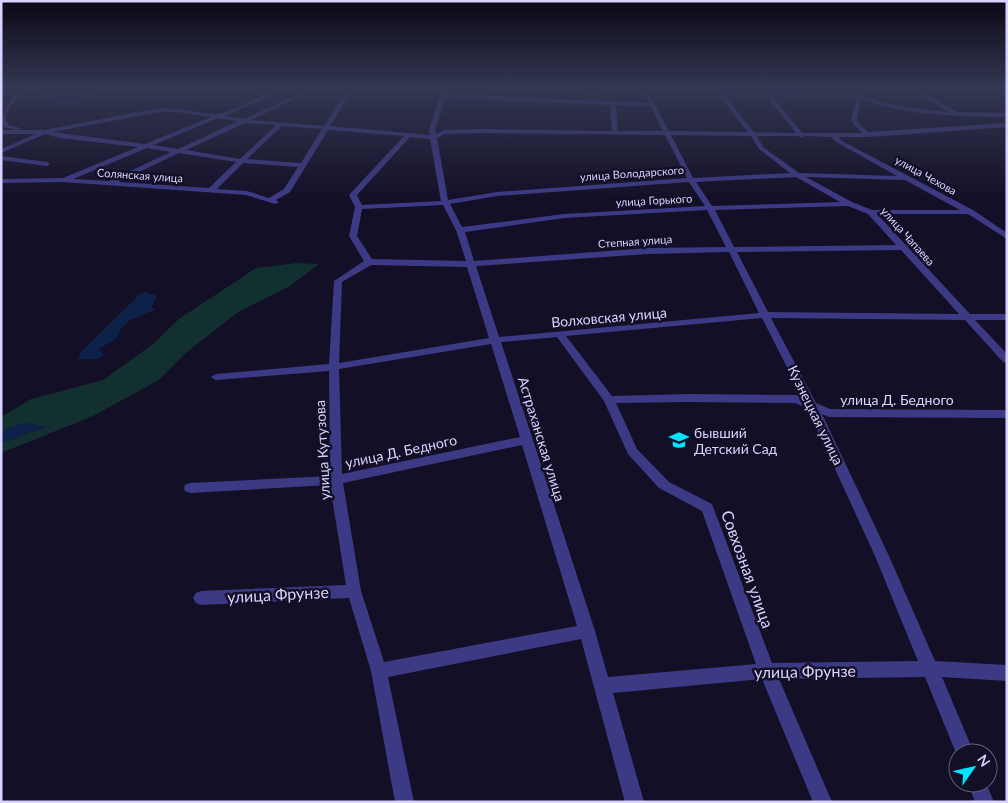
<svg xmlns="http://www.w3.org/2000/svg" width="1008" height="803" font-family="Lato,sans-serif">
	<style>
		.green { fill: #12302f }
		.water { fill: #0c2248 }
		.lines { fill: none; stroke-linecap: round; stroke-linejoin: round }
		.minor { fill: #3d3a85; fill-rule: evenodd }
		.labels { text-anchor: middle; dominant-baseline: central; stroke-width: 5; stroke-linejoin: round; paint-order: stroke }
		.far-street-label { font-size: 11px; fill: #d9d4ff; stroke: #130f26 }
		.street-label { font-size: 14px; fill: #d9d4ff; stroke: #130f26 }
		.poi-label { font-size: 14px; fill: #d9d4ff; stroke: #130f26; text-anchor: start }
		.near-street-label { font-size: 16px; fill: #d9d4ff; stroke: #130f26 }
	</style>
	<rect width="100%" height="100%" fill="#130f26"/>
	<path class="green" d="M296,263l23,1 -29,22 -52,26 -52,41 -27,27 -66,36 -92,37v-10l44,-16 -21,-4 -23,8v-14l30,-18 72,-19 50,-36 26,-25 77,-51z"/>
	<path class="water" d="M39,88h74c-29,12 -40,25 -71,10z
		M148,291l1,4 5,-1 3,2 -6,11 4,3 -25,10 -10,10 -3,8 -18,11 5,6 -6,4h-21l4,-7 59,-58z
		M24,423l22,4 -45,16v-12z"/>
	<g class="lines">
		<path class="minor" d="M20,88h5l-20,27 3,10 13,3 -3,2 -14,-3c-4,-16 6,-27 16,-39z
			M275,88h6l-12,9 -45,19 20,3 68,-31h6l-67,32 73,6 25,-38h5l-24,38 100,9 -1,-5 14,-42h5l-2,6 203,9 -6,-11c-23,0 -64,6 -84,-4h10l26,3 17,-3h106l3,2 42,2 2,-3 4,3 84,3 -10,-7c9,-1 13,6 21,9 28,9 56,13 85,15l-32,-19 -3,-5h5l2,3 36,21 50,1v4c-50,0 -98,-2 -146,-18l-4,22 11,11 139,-9v4l-140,10h-29l4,4 131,69 34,23v6l-39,-25h-91l93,100h37v6h-32l32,34v9l-4,-1 -38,-42 -194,-2 45,85 14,6 177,1v8l-178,-1 -7,-3 67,142 46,105 72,4v16l-65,-4 32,76h-16v5l-33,-81 -146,2 53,123h-19l-51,-123 -149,14 31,109h-19l-44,-163 -193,38 26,125h-19l-24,-131 -22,-73 -148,7 -5,-2 -3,-5 3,-5 5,-2 145,-6 -16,-100 -140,8 -5,-2 -1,-3 1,-3 5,-2 140,-7 -1,-105 -113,9 -5,-3 5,-3 113,-10 5,-83 30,-20 -15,-25 6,-29 -6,-12 55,-59 -76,-6 -38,62 -14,8 3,2 -4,2 -29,-9 -183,-13 -62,1v-4l62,-1 75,-31 -78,-9 -15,-4 -44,19v-4l35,-15h-35v-4h43l116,-22c19,0 36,5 55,6 11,1 51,-19 60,-26zM648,92h68l32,40 -79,-1zM723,94l43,1 30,38 -42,-1zM771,95l85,4 -5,22 11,12h-60zM445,98l165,7 2,26 -131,-2 -37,1 -8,4 -1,-4zM616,105l35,2 12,24h-45zM160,112h17l34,5 -66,27 -93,-12zM218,118l20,3 -60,28 -25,-4zM245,123l31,2 -36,34 -54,-9zM282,126l40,3 -21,34 -54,-4zM481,133l184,2 22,43 -190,14 -49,8 -11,-62 8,-4zM671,135l80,1 8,13 31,24 -97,5zM757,136h42l3,2 3,-2 26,1 7,6 59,33 -98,-3 -36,-26zM410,137l20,2 11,62 -79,4 -5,-10zM147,148l24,4 -62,29 -36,-2zM179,153l57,9 -27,26 -91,-6zM243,163l55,4 -14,22 -15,9 -22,-7 -30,-2zM796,177l44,25 -128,4 -16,-24zM806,177l99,3 55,30h-88l-20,-8zM689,182l16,24 -141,8 -102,13 -12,-23 47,-8zM443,205l13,25 10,31 -94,-2 -15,-23 5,-27zM848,206l20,8 28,31 -162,2 -19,-37zM707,210l19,37 -78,1 -174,13 -9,-29 99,-14zM901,250l58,64 -191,-2 -31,-60zM729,252l30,61 -260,24 -23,-71 172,-12zM371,265l96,2 22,71 -150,25 3,-81zM762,318l40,79 -6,-2 -107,-1 -77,2 -46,-60zM557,337l47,64 24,53 31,34 43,23 54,153 -148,13 -13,-46 -94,-289zM491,344l29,93 -178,37 -3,-105zM689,402l106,1 12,5 68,148 43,105 -146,2 -60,-159 -43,-22 -32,-33 -21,-46zM522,445l55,181 -193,36 -23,-71 -18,-108z
			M986,88h7l14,4v4z
			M1,156l46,6 3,2 -3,2 -46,-6z
			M968,783h18l8,19h-19z"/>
	</g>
	<linearGradient id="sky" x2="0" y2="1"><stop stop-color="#0a0815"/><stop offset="0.44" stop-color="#333752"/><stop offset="1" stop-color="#333752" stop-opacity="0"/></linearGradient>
	<rect width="1008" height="200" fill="url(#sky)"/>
	<defs>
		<symbol id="school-bare" viewBox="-9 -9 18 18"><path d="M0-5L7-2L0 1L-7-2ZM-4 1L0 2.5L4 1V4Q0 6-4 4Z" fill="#00e5ff" stroke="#130f26" stroke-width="2.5" paint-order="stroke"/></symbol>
	</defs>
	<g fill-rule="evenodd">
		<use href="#school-bare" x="665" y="426" width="28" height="28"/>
	</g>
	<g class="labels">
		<g class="far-street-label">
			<text transform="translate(632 173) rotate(-4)">улица Володарского</text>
			<text transform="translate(140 175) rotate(4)">Солянская улица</text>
			<text transform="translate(926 175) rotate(29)">улица Чехова</text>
			<text transform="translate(654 200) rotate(-3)">улица Горького</text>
			<text transform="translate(908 236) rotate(48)">улица Чапаева</text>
			<text transform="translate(635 241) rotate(-4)">Степная улица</text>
		</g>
		<g class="street-label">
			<text transform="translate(609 317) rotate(-5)">Волховская улица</text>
			<text x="897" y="399">улица Д. Бедного</text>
			<text transform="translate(816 415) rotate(64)">Кузнецкая улица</text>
			<text transform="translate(542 439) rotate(73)">Астраханская улица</text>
			<text transform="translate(322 450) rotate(-93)">улица Кутузова</text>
			<text transform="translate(401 451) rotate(-12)">улица Д. Бедного</text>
		</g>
		<g class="poi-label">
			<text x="694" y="432">бывший<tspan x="694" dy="16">Детский Сад</tspan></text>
		</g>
		<g class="near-street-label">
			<text transform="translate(748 569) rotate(70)">Совхозная улица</text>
			<text transform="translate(278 594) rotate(-3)">улица Фрунзе</text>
			<text transform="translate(805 671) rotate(-1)">улица Фрунзе</text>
		</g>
	</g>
	<rect width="1008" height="803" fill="none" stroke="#d9d4ff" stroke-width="5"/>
	<g transform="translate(973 768) rotate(56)"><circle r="24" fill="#130f26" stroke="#625e7d"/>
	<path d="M0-4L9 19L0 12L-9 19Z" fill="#00e5ff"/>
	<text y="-8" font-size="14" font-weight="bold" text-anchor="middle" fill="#d9d4ff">N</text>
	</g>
</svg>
